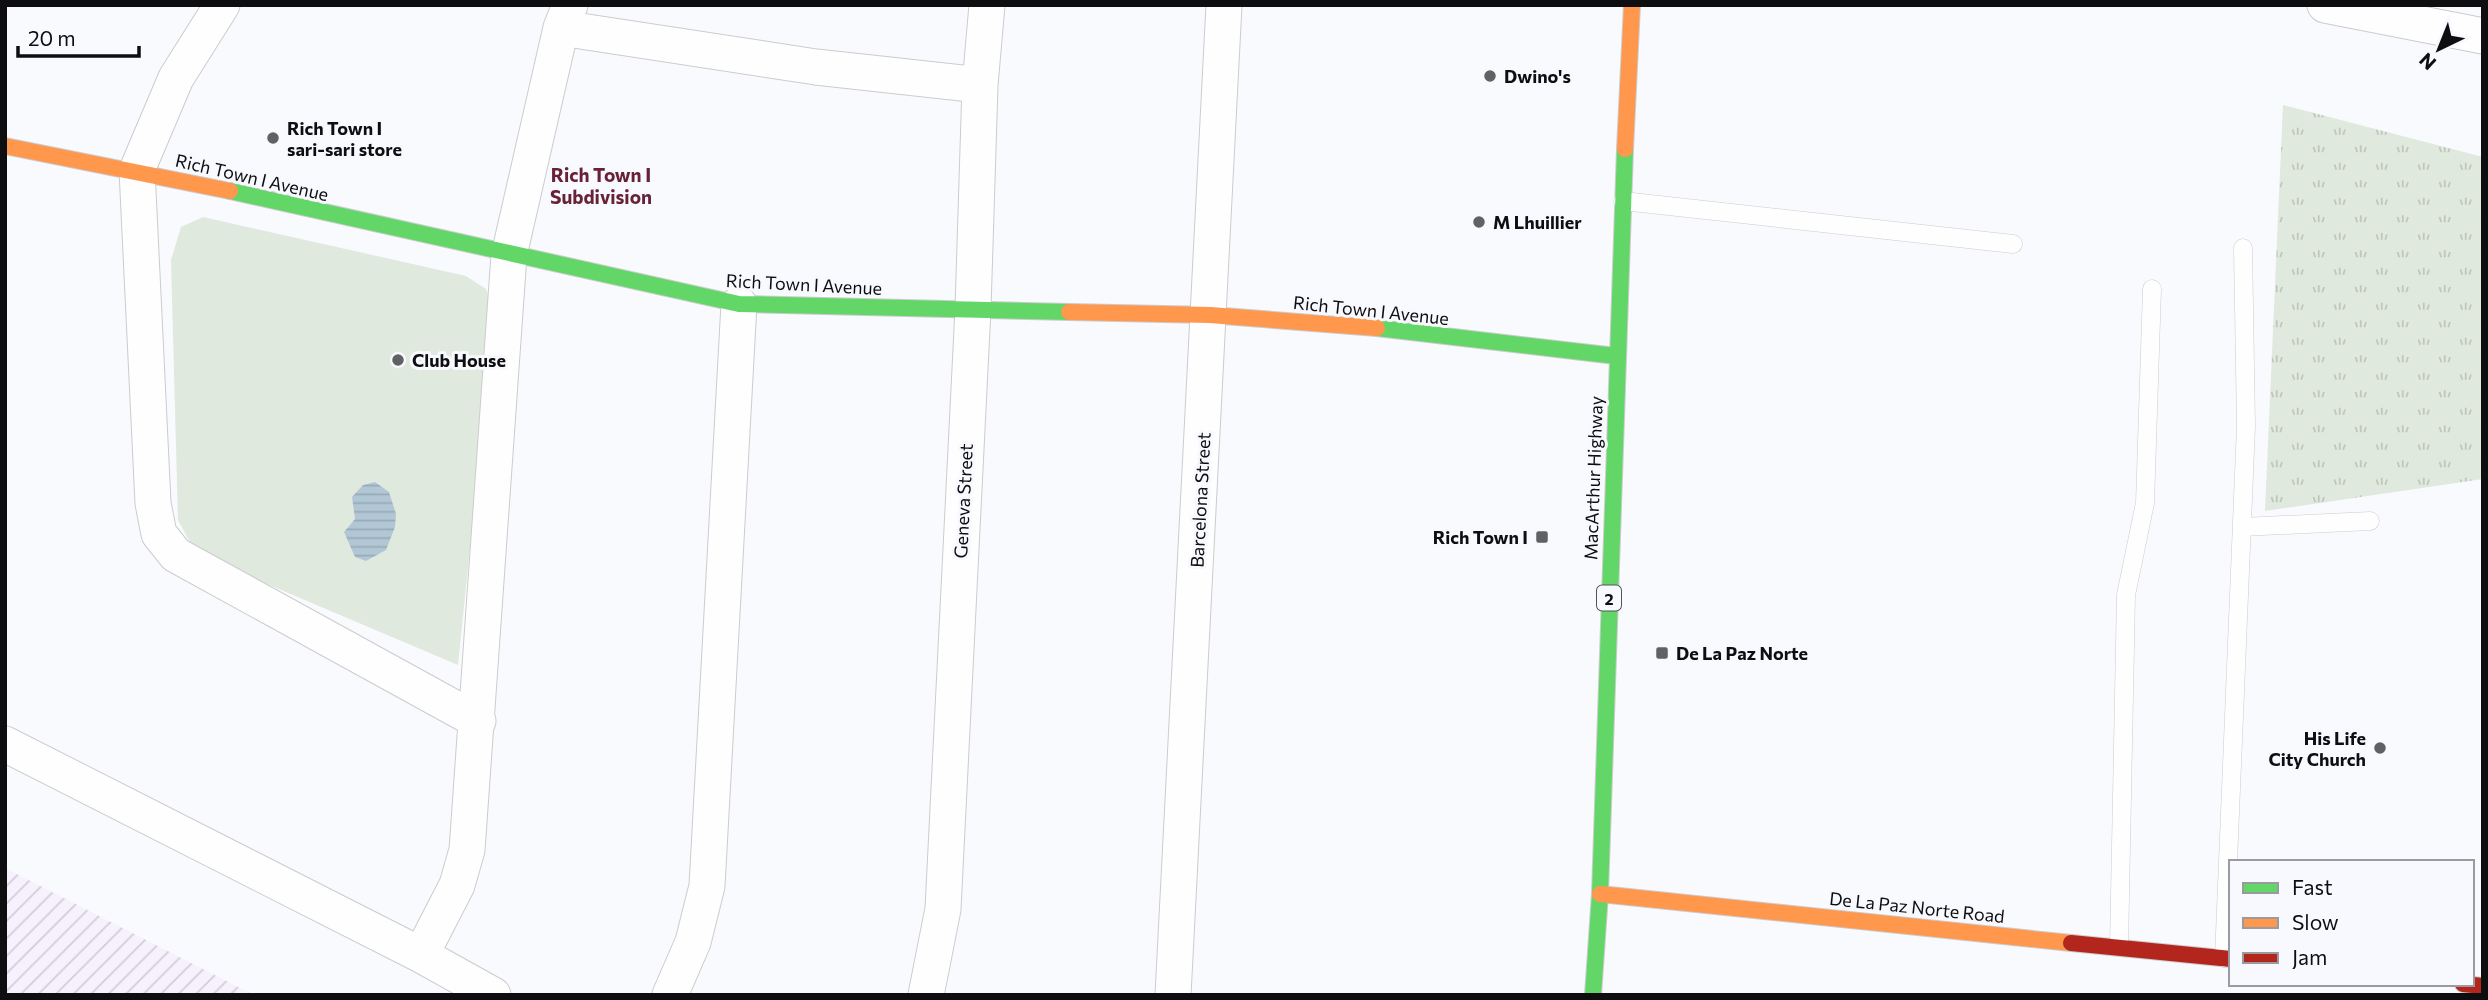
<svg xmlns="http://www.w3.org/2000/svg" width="2488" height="1000" font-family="Commissioner,sans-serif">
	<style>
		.industrial { fill: url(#industrial-furrows) }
		.grass { fill: url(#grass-tufts) }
		.park { fill: #e0e9dd }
		.water { fill: url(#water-rules) }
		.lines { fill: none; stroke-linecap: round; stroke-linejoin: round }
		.lane-casing { stroke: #ccccce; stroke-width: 19 }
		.street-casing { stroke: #ccccce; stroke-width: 37 }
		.fast-casing { stroke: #ccccce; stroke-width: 18 }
		.slow-casing { stroke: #ccccce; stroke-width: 18 }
		.jam-casing { stroke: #ccccce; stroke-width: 18 }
		.lane { stroke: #fefeff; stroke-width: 18 }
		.street { stroke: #fefeff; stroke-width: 35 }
		.fast { stroke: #63d668; stroke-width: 16 }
		.slow { stroke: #ff974d; stroke-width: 16 }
		.jam { stroke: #b3261e; stroke-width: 16 }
		.poi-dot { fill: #606163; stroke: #f8f9fe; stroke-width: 2.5 }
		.labels { text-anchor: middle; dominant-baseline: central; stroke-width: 6; stroke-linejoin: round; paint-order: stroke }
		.shield { fill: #f8f9fe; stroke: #545457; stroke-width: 2 }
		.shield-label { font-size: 16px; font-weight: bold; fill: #0e0e10 }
		.poi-label { font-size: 18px; font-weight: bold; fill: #0e0e10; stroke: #f8f9fe; text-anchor: start }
		.street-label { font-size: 18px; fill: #0e0e10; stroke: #f8f9fe }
		.neighbourhood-label { font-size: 19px; font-weight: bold; fill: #672236; stroke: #f8f9fe }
	</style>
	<defs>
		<pattern id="industrial-furrows" width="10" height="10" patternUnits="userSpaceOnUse" patternTransform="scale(1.75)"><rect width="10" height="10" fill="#f7f1fe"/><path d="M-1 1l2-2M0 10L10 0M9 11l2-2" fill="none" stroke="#d3cdd9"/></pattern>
		<pattern id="grass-tufts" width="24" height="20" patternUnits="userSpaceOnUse" patternTransform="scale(1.75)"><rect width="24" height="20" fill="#e0e9dd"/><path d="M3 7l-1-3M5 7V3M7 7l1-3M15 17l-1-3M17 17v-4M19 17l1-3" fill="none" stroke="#bfc7bd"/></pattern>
		<pattern id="water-rules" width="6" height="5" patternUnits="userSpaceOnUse" patternTransform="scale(1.75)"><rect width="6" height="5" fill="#b2c7d5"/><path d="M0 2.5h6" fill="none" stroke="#98aab6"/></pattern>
	</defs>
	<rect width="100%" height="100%" fill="#f9fafd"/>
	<path class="industrial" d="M5,867v1l249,127h-249z"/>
	<path class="grass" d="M2283,105l200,52v322l-218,32z"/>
	<path class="park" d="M203,217l263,59 20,13 8,23 -36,353 -236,-100 -30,-19 -14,-26 -7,-260 10,-33z"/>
	<path class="water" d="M375,482l14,10 7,22 -1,13 -9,23 -20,11 -11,-4 -11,-25 11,-13 -3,-22 11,-12z"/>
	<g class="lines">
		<defs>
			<path id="lane" d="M1623,201l390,43
				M2242,527l128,-6
				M2119,946l7,-351 19,-92 7,-214
				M2224,958l22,-532 -3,-178"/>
			<path id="street" d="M222,5l-46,73 -39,92 16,333 6,31 17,21 302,166
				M2325,5l158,31
				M561,28l255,39 164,18
				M5,744l416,211 72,40
				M421,955l36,-70 10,-35 42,-595 52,-227 9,-23
				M670,995l23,-53 14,-56 32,-582
				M926,995l17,-86 30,-600 7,-224 7,-80
				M1173,995l51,-990"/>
			<path id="fast" d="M230,191l509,113 330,8
				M1377,328l239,28
				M1593,995l7,-101 25,-745"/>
			<path id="slow" d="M5,146l225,45
				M1625,149l7,-144
				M1069,312l141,3 167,13
				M1600,894l471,49"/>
			<path id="jam" d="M2071,943l160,16
				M2463,984l20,2"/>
		</defs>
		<use href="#lane" class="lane-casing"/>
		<use href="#street" class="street-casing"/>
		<use href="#fast" class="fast-casing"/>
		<use href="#slow" class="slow-casing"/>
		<use href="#jam" class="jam-casing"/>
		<use href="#lane" class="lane"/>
		<use href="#street" class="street"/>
		<use href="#fast" class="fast"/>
		<use href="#slow" class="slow"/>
		<use href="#jam" class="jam"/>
	</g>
	<g class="poi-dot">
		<circle cx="1490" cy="76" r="7"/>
		<circle cx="273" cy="138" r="7"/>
		<circle cx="1479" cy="222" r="7"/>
		<circle cx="398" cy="360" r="7"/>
		<rect x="1535" y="530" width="14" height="14" rx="3.5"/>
		<rect x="1655" y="646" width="14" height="14" rx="3.5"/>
		<circle cx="2380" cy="748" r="7"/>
	</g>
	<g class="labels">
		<rect class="shield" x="1597" y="585.5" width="24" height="25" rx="5"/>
		<g class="shield-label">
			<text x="1609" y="598">2</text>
		</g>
		<g class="poi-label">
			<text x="1504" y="76">Dwino's</text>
			<text x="287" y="128">Rich Town I<tspan x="287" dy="21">sari-sari store</tspan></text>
			<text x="1493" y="222">M Lhuillier</text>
			<text x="412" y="360">Club House</text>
			<text x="1528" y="537" text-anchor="end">Rich Town I</text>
			<text x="1676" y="653">De La Paz Norte</text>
			<text x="2366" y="738" text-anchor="end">His Life<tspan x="2366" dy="21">City Church</tspan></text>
		</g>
		<g class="street-label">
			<text transform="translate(252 177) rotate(13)">Rich Town I Avenue</text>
			<text transform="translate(804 284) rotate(3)">Rich Town I Avenue</text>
			<text transform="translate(1371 310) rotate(6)">Rich Town I Avenue</text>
			<text transform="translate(1593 478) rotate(-88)">MacArthur Highway</text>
			<text transform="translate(1200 500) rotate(-87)">Barcelona Street</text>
			<text transform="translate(963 501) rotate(-87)">Geneva Street</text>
			<text transform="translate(1917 907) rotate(6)">De La Paz Norte Road</text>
		</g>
		<g class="neighbourhood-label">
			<text x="601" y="174">Rich Town I<tspan x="601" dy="22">Subdivision</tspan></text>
		</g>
	</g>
	<rect width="2488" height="1000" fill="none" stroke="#0e0e10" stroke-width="14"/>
	<rect x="2229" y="860" width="245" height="126" fill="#f8f9fe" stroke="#9a9b9f" stroke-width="2"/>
	<rect x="2243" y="883" width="35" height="10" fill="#63d668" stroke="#9a9b9f" stroke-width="2"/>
	<text x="2292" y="895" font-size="21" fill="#0e0e10">Fast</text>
	<rect x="2243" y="918" width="35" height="10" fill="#ff974d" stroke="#9a9b9f" stroke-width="2"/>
	<text x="2292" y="930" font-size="21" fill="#0e0e10">Slow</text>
	<rect x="2243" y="953" width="35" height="10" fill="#b3261e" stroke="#9a9b9f" stroke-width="2"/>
	<text x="2292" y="965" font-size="21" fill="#0e0e10">Jam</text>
	<g transform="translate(2439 49) rotate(223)" stroke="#f8f9fe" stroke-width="5" paint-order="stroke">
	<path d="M0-5L12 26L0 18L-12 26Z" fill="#0e0e10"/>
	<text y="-10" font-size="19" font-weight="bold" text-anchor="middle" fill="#0e0e10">N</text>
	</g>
	<path d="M18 46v10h121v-10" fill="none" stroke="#0e0e10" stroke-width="3.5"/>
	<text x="28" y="46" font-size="21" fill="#0e0e10" stroke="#f8f9fe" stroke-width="5" paint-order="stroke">20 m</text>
</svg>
